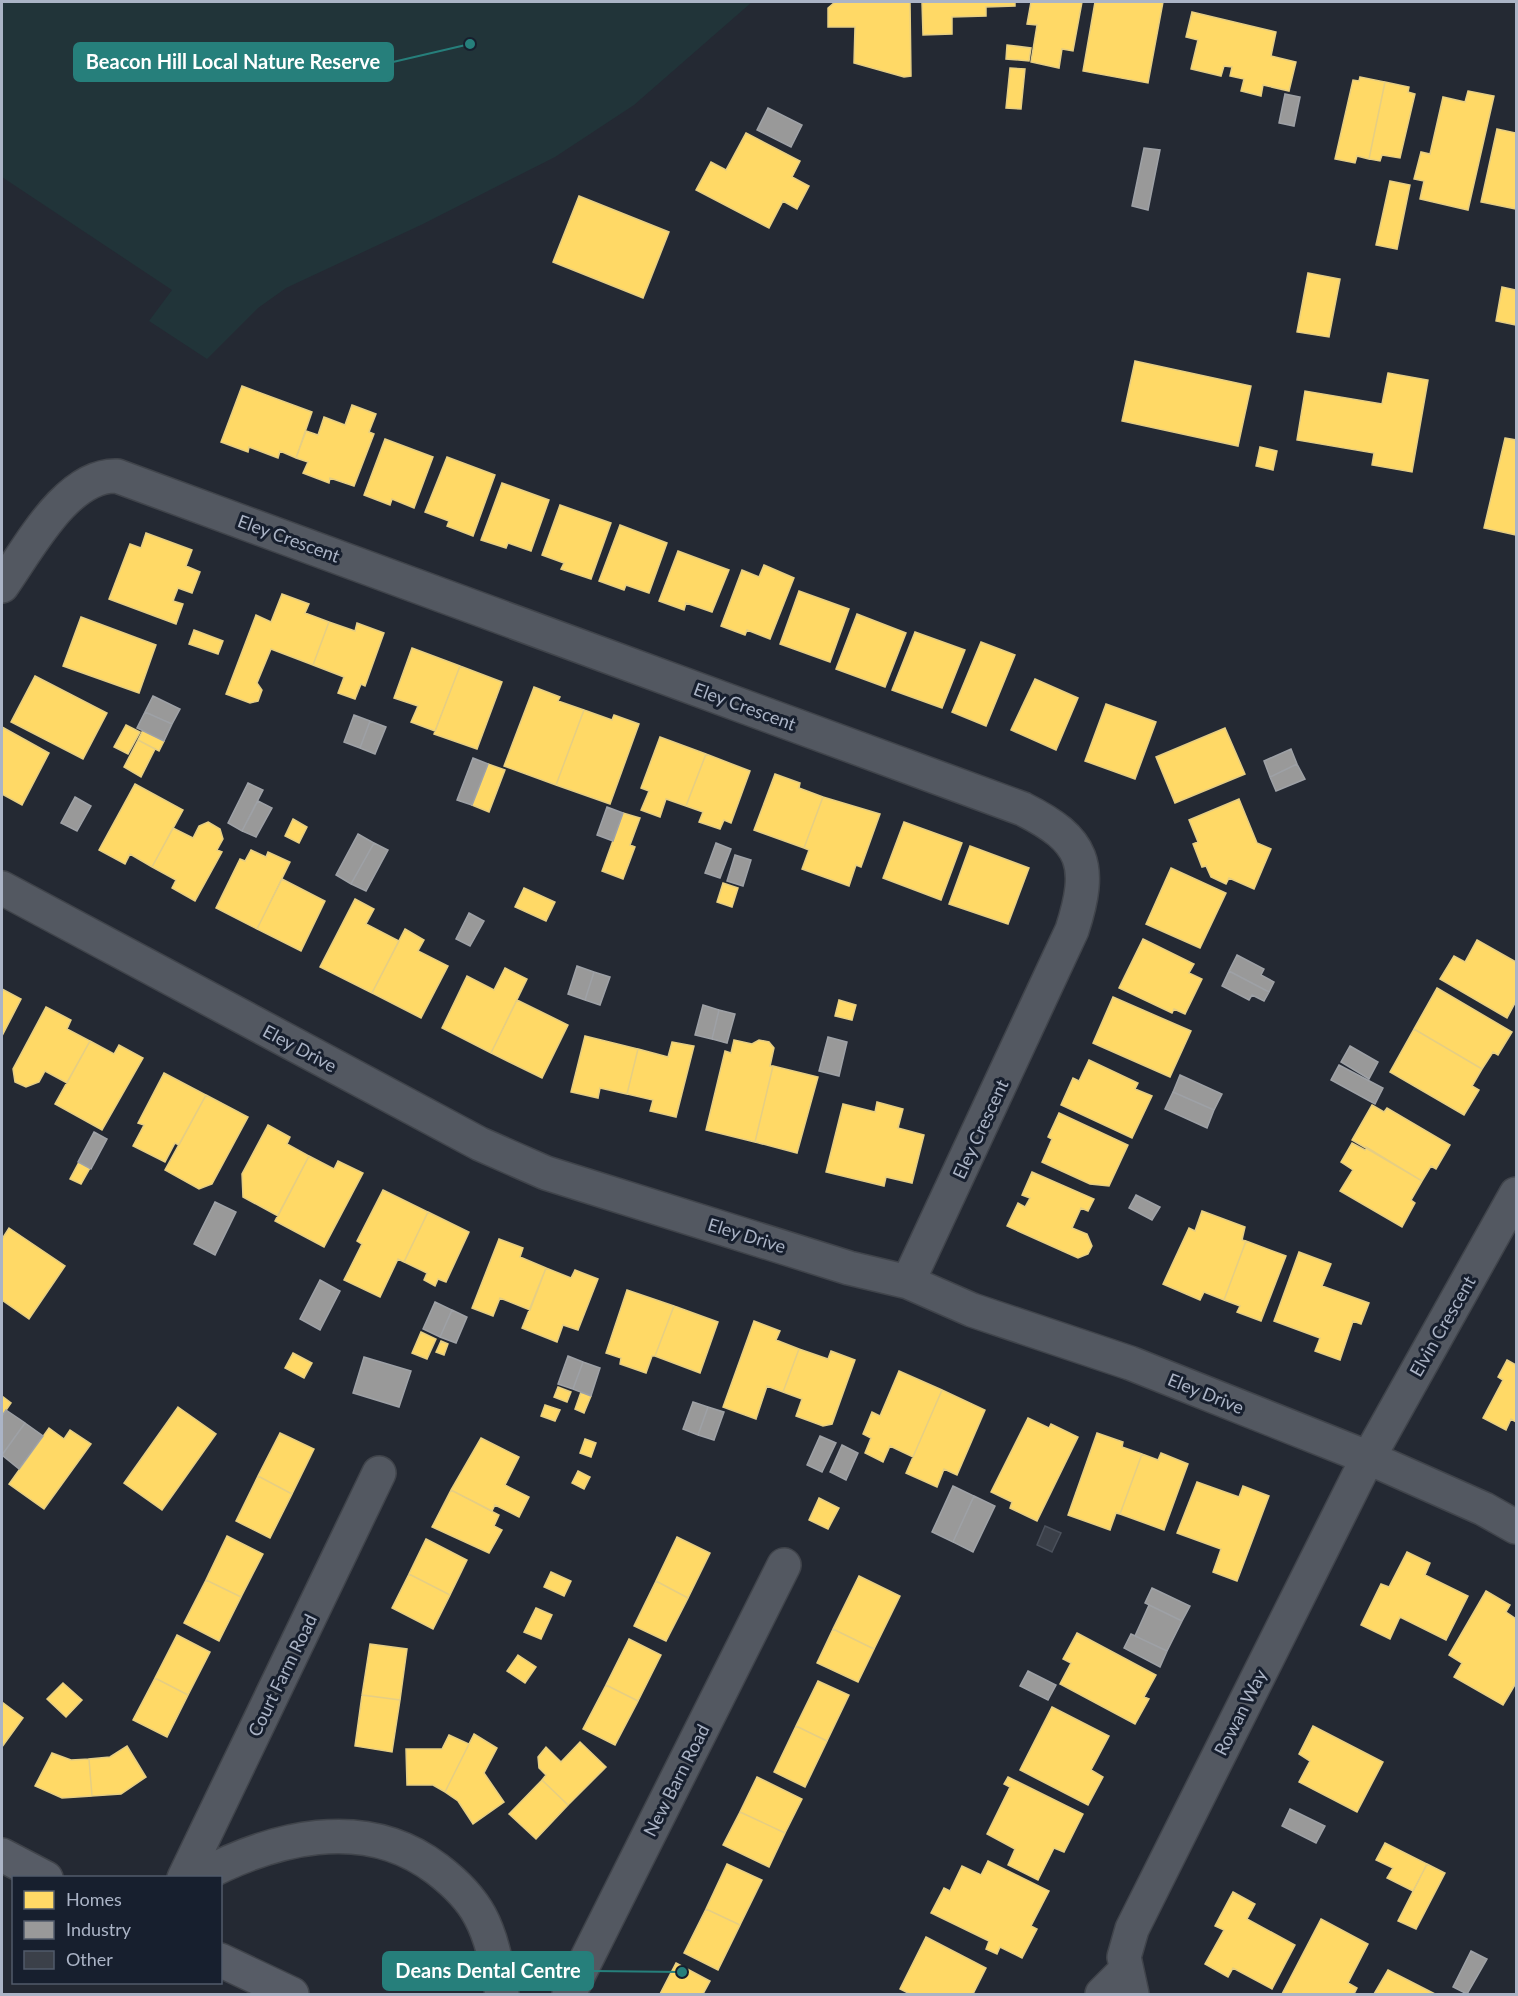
<svg xmlns="http://www.w3.org/2000/svg" width="1518" height="1996" font-family="Lato,sans-serif">
	<style>
		.green { fill: #213439 }
		.homes { fill: #ffd966; stroke: #e6ce83; stroke-width: 1.5 }
		.industry { fill: #999; stroke: #9ea1a6; stroke-width: 1.5 }
		.building { fill: #3b4049; stroke: #4b515c; stroke-width: 1.5 }
		.lines { fill: none; stroke-linecap: round; stroke-linejoin: round }
		.minor-casing { stroke: #40444b; stroke-width: 36 }
		.secondary-casing { stroke: #40444b; stroke-width: 36 }
		.minor { stroke: #535861; stroke-width: 33 }
		.secondary { stroke: #575c66; stroke-width: 33 }
		.labels { text-anchor: middle; dominant-baseline: central; stroke-width: 6; stroke-linejoin: round; paint-order: stroke }
		.street-label { font-size: 18px; fill: #abb4c6; stroke: #171f2e }
		.leader { fill: none; stroke: #267f7b; stroke-width: 2 }
		.callout-dot { fill: #267f7b; stroke: #171f2e; stroke-width: 2 }
		.callout { fill: #267f7b; stroke: #267f7b; stroke-width: 2 }
		.callout-label { font-size: 20px; text-anchor: middle; font-weight: bold; fill: #fff }
	</style>
	<rect width="100%" height="100%" fill="#242933"/>
	<path class="green" d="M2,2h750l-118,103 -79,52 -132,67 -137,64 -28,20 -51,51 -58,-38 23,-31 -170,-113z"/>
	<path class="homes" d="M835,2h75l1,74 -7,1 -50,-14 1,-36h-27v-19z
		M922,2h93v4l-29,1v9l-34,1v17l-29,1z
		M1031,2h51l-9,49 -11,-2 -3,19 -28,-6 6,-37 -10,-1z
		M1095,2h68l-15,81 -65,-12z
		M1192,12l84,20 -5,24 25,6 -7,29 -26,-6 -2,11 -20,-5 3,-12 -14,-3 2,-9 -8,-1 -3,10 -30,-7 7,-29 -12,-3z
		M1007,45l24,3 -2,13 -23,-2z
		M1010,68l15,1 -4,40 -15,-1z
		M1360,77l25,5 -16,77 -12,-3 -2,7 -20,-4 18,-79 6,1z
		M1385,82l24,5 -1,5 7,2 -15,64 -18,-3 -2,6 -11,-2z
		M1468,91l26,5 -26,114 -48,-11 4,-18 -10,-2 7,-27 9,2 13,-57 22,5z
		M1497,129l19,4v76l-35,-7z
		M746,133l54,28 -8,16 17,9 -12,23 -14,-8 -14,27 -73,-38 15,-28 15,8z
		M1390,181l20,4 -13,64 -21,-4z
		M579,196l90,36 -26,66 -90,-36z
		M1308,273l32,6 -11,58 -32,-5z
		M1502,287l14,3v35l-20,-4z
		M1135,361l116,25 -13,60 -116,-25z
		M1388,373l40,7 -16,92 -40,-7 2,-12 -77,-13 8,-49 77,13z
		M242,386l70,26 -16,46 -16,-7 -2,7 -29,-11 -1,5 -27,-10z
		M352,405l24,9 -7,18 5,2 -20,52 -24,-8 -1,5 -26,-10 5,-11 -12,-4 10,-27 12,4 6,-18 21,8z
		M1505,438l11,2v95l-32,-7z
		M385,439l48,18 -19,51 -22,-9 -2,6 -26,-10z
		M1260,447l17,4 -4,19 -17,-4z
		M447,457l48,18 -22,61 -26,-10 2,-5 -24,-9z
		M502,483l47,17 -18,51 -23,-8 -2,5 -25,-8z
		M560,505l51,18 -20,56 -30,-10 3,-6 -22,-8z
		M620,525l47,18 -18,50 -23,-8 -2,5 -25,-9z
		M146,533l46,17 -6,16 14,6 -8,21 -14,-5 -5,13 10,3 -7,20 -67,-25 21,-55 11,4z
		M678,551l51,19 -17,42 -26,-9 -2,7 -25,-9z
		M764,565l30,13 -24,61 -23,-9 -2,5 -24,-9 21,-56 17,7z
		M799,591l50,18 -19,53 -50,-18z
		M282,594l27,10 -4,9 24,9 -16,43 -42,-16 -14,34 5,7 -4,11 -8,2 -24,-9 30,-79 15,7z
		M857,614l49,19 -21,54 -49,-18z
		M81,617l75,28 -17,48 -76,-27z
		M329,622l26,9 2,-8 27,10 -19,53 -4,-2 -6,15 -17,-6 6,-16 -31,-12z
		M194,630l29,11 -5,13 -29,-10z
		M915,632l50,18 -23,58 -50,-18z
		M981,642l34,13 -29,71 -34,-14z
		M412,648l48,18 -25,65 -24,-9 7,-16 -24,-8z
		M460,666l42,16 -25,67 -43,-15z
		M35,676l72,37 -24,46 -72,-37z
		M1035,679l43,19 -22,52 -45,-20z
		M534,687l26,10 -2,4 26,9 -28,75 -52,-19z
		M1106,704l50,18 -21,57 -50,-18z
		M584,710l28,10 2,-5 25,9 -29,80 -54,-19z
		M126,725l14,7 -12,22 -14,-7z
		M2,727l47,26 -27,52 -20,-11z
		M1225,728l20,46 -70,29 -19,-46z
		M143,730l21,11 -5,10 -21,-11z
		M660,737l46,17 -20,52 -20,-7 -6,18 -19,-7 8,-19 -8,-3z
		M138,740l17,9 -14,28 -17,-10z
		M706,754l44,17 -19,52 -7,-3 -4,9 -21,-7 4,-10 -17,-6z
		M488,764l17,6 -16,42 -17,-7z
		M775,774l25,9 -1,5 24,9 -19,51 -50,-18z
		M135,784l48,26 -31,57 -22,-13 -5,10 -26,-14z
		M823,797l57,17 -19,53 -5,-2 -7,21 -47,-17 7,-19 -5,-2z
		M1239,799l18,44 14,6 -17,40 -25,-11 -3,6 -15,-7 -5,-11 -4,1 -9,-23 5,-2 -9,-22z
		M623,813l17,5 -10,27 5,2 -12,32 -21,-8z
		M293,819l14,8 -8,16 -14,-7z
		M208,822l12,7 3,10 -6,11 5,2 -27,49 -23,-13 4,-8 -24,-13 21,-39 20,10 6,-12z
		M904,822l58,21 -21,57 -58,-22z
		M970,846l59,22 -21,56 -59,-20z
		M251,850l15,7 2,-5 22,10 -33,67 -41,-21 24,-49 5,2z
		M1171,868l55,25 -26,55 -54,-24z
		M282,879l43,22 -24,50 -44,-22z
		M723,883l15,5 -6,19 -15,-5z
		M524,888l31,14 -9,19 -31,-14z
		M355,899l19,10 -8,15 33,17 -27,52 -52,-26z
		M405,929l19,11 -6,11 30,15 -27,52 -49,-25z
		M1143,939l51,25 -5,9 13,6 -17,35 -11,-5 -2,4 -53,-25z
		M1477,940l39,22v39l-9,17 -67,-39 14,-23 11,6z
		M505,968l22,11 -36,74 -49,-25 25,-52 27,14z
		M1437,988l75,44 -14,23 -5,-3 -11,17 -68,-40z
		M2,989l19,10 -19,37z
		M1113,997l78,34 -21,46 -77,-34z
		M517,1000l51,25 -26,53 -51,-25z
		M839,1000l17,5 -4,15 -17,-4z
		M46,1007l25,13 -4,9 23,12 -23,42 -22,-12 -6,11 -13,5 -11,-5 -2,-13z
		M1414,1029l68,40 -10,17 7,4 -15,25 -74,-43z
		M585,1036l53,13 -11,45 -27,-6 -2,10 -27,-6z
		M734,1040l18,4 7,-4 10,2 5,6 -4,18h3l-18,76 -49,-12 19,-79 6,2z
		M90,1041l24,13 5,-9 24,13 -41,72 -47,-26z
		M672,1042l22,4 -18,71 -26,-6 3,-11 -26,-6 11,-45 30,8z
		M1089,1060l49,23 -3,6 17,7 -20,42 -71,-33 12,-27 6,3z
		M773,1066l45,11 -21,76 -42,-11z
		M164,1073l42,22 -27,50 -4,-2 -10,19 -32,-16 11,-21 -6,-2z
		M206,1095l42,22 -36,67 -13,5 -34,-19z
		M877,1102l26,7 -5,19 26,7 -12,48 -26,-6 -2,9 -58,-14 17,-68 32,8z
		M1372,1105l12,7 3,-4 63,37 -14,24 -5,-3 -9,15 -70,-41z
		M1059,1113l69,32 -19,41 -19,-2 -48,-22 10,-23 -4,-2z
		M268,1125l22,12 -3,7 22,12 -31,60 -35,-19 -1,-23z
		M1352,1143l13,7 1,-3 56,34 -11,19 4,3 -13,24 -62,-36 13,-21 -12,-8z
		M309,1156l25,13 4,-8 25,12 -39,74 -49,-26z
		M79,1162l11,6 -9,16 -11,-5z
		M1032,1172l62,27 -6,12 -7,-3 -9,20 15,6 5,12 -4,8 -10,4 -71,-32 11,-23 7,4 5,-9 -8,-3z
		M383,1190l45,22 -24,50 -6,-3 -18,38 -36,-17 18,-36 -5,-3z
		M1202,1211l43,16 -3,13 4,1 -22,59 -20,-8 -4,8 -37,-16 26,-56 6,3z
		M428,1212l41,20 -23,50 -8,-3 -3,7 -11,-6 3,-7 -23,-11z
		M9,1228l56,38 -36,53 -27,-19v-61z
		M499,1239l24,9 -3,9 26,11 -16,42 -30,-12 -7,18 -21,-8z
		M1246,1241l40,15 -25,65 -24,-9 3,-6 -16,-6z
		M1299,1252l32,12 -9,22 47,17 -8,21 -8,-3 -13,39 -25,-9 5,-13 -46,-17z
		M546,1268l25,10 4,-8 23,9 -20,51 -15,-5 -6,17 -35,-14z
		M627,1290l47,16 -19,50h-3l-6,17 -26,-9 1,-6 -15,-5z
		M674,1306l44,16 -18,51 -45,-17z
		M754,1321l26,10 -4,9 23,9 -16,43 -16,-6 -11,33 -33,-12z
		M421,1332l15,7 -9,20 -15,-6z
		M441,1341l7,3 -4,11 -8,-3z
		M799,1349l29,10 3,-8 24,9 -23,64 -9,2 -27,-10 6,-17 -19,-7z
		M293,1353l19,10 -8,15 -19,-10z
		M1507,1360l9,5v57l-5,-3 -5,11 -23,-12 20,-38 -5,-3z
		M899,1371l43,19 -29,67 -23,-11 -7,16 -18,-9 6,-15 -8,-4 9,-22 8,4z
		M558,1387l13,5 -4,10 -13,-5z
		M942,1390l43,20 -28,65 -13,-6 -7,18 -31,-14z
		M581,1392l10,4 -7,17 -9,-4z
		M2,1396l9,7 -9,13z
		M545,1405l15,5 -5,11 -14,-5z
		M178,1407l38,27 -54,76 -38,-27z
		M1028,1418l21,10 2,-4 27,13 -41,84 -27,-13 2,-6 -21,-10z
		M49,1428l15,11 6,-9 21,14 -47,65 -35,-25z
		M280,1433l34,16 -22,45 -34,-18z
		M1097,1433l26,9 -1,5 20,7 -22,60 -4,-1 -6,17 -42,-15z
		M481,1438l38,19 -14,28 24,12 -10,20 -24,-12 -3,6 -41,-21z
		M585,1439l11,4 -5,14 -11,-4z
		M1161,1453l27,11 -24,66 -44,-16 22,-60 16,6z
		M578,1471l12,6 -6,12 -12,-6z
		M258,1476l34,18 -22,44 -34,-17z
		M1197,1482l42,15 4,-11 26,10 -32,85 -24,-9 8,-23 -44,-16z
		M451,1490l48,25 -5,11 8,4 -13,23 -57,-26z
		M819,1498l20,10 -11,21 -19,-9z
		M227,1536l36,18 -22,43 -35,-17z
		M677,1537l33,16 -22,45 -32,-17z
		M426,1539l41,21 -17,35 -41,-21z
		M1407,1552l23,11 -5,12 43,21 -22,44 -46,-23 -10,22 -29,-14 20,-41 8,3z
		M551,1572l20,9 -7,15 -20,-9z
		M409,1574l41,21 -17,34 -41,-21z
		M859,1576l41,20 -26,53 -41,-20z
		M206,1580l35,17 -22,44 -35,-18z
		M656,1581l32,17 -22,43 -32,-15z
		M1486,1591l24,14 -4,7 10,7v64l-13,22 -49,-28 8,-14 -13,-8z
		M536,1608l16,7 -11,24 -17,-7z
		M833,1629l41,20 -16,33 -41,-19z
		M1077,1633l79,42 -12,22 5,2 -14,25 -75,-40 11,-21 -8,-4z
		M177,1635l33,17 -22,43 -33,-17z
		M629,1639l32,16 -23,46 -32,-16z
		M370,1644l37,5 -7,51 -38,-5z
		M518,1655l18,12 -11,16 -18,-12z
		M155,1678l33,17 -21,42 -34,-17z
		M818,1681l31,14 -22,46 -31,-15z
		M63,1683l19,17 -16,17 -19,-18z
		M606,1685l32,16 -23,44 -32,-16z
		M362,1695l38,5 -8,52 -37,-6z
		M2,1702l21,16 -21,29z
		M1052,1707l57,29 -18,34 12,7 -15,28 -68,-35z
		M796,1726l31,15 -22,46 -31,-15z
		M1313,1726l70,36 -26,50 -58,-30 11,-21 -11,-7z
		M474,1734l23,14 -13,25 20,29 -31,22 -15,-23 -13,-9z
		M449,1735l20,9 -24,48 -12,-7h-26l-1,-36h36z
		M580,1742l26,25 -38,38 -26,-25 4,-5 -7,-7 -1,-11 8,-10 15,15z
		M127,1746l19,31 -25,17 -29,2 -3,-37 21,-2z
		M52,1753l19,7 18,-1 3,37 -30,2 -27,-12z
		M757,1777l45,22 -17,34 -45,-21z
		M1008,1777l75,37 -19,38 -10,-4 -16,32 -30,-15 7,-16 -28,-15 23,-47 -6,-3z
		M542,1780l26,25 -32,34 -27,-25z
		M740,1812l45,21 -16,34 -46,-22z
		M1385,1843l42,21 -14,27 -26,-13 6,-10 -17,-8z
		M988,1861l61,30 -18,35 6,3 -15,29 -22,-11 -3,7 -11,-5 3,-8 -58,-28 13,-25 6,3 12,-25 19,9z
		M727,1864l35,16 -22,45 -34,-16z
		M1427,1864l18,9 -29,56 -18,-8z
		M1233,1892l22,12 -8,15 48,26 -23,44 -39,-21 -5,9 -23,-13 19,-34 -9,-4z
		M706,1909l34,16 -22,45 -34,-17z
		M1321,1919l47,25 -20,39 9,5 -3,6h-72z
		M926,1937l60,31 -13,26h-63l-10,-5z
		M676,1963l34,18 -7,13h-43z
		M1388,1970l47,24h-61z"/>
	<path class="industry" d="M1285,94l15,3 -6,29 -15,-3z
		M768,108l34,17 -11,22 -34,-17z
		M1144,148l16,2 -12,60 -16,-4z
		M153,696l27,13 -8,15 -27,-12z
		M145,712l27,12 -8,17 -27,-13z
		M354,715l16,6 -10,27 -16,-6z
		M370,721l16,6 -11,27 -15,-6z
		M1291,749l6,15 -27,13 -6,-16z
		M473,758l15,6 -16,41 -15,-5z
		M1297,764l8,15 -29,12 -6,-14z
		M248,783l15,7 -21,41 -14,-8z
		M75,797l16,9 -14,25 -16,-8z
		M258,801l14,7 -16,29 -14,-6z
		M607,807l16,6 -10,28 -16,-6z
		M358,834l16,9 -23,41 -15,-9z
		M374,843l14,7 -22,41 -15,-7z
		M716,843l15,6 -11,29 -15,-5z
		M735,855l16,5 -8,26 -16,-5z
		M469,913l15,8 -14,25 -14,-7z
		M1237,955l27,14 -3,6 13,7 -5,10 -40,-21z
		M577,966l17,6 -9,28 -17,-6z
		M1229,971l40,21 -5,9 -12,-6 -3,5 -27,-14z
		M594,972l16,5 -10,28 -15,-5z
		M703,1005l16,5 -7,29 -17,-4z
		M719,1010l16,4 -8,29 -15,-4z
		M828,1037l19,5 -8,34 -20,-5z
		M1350,1046l28,16 -9,17 -28,-17z
		M1339,1065l44,23 -8,16 -44,-24z
		M1180,1075l42,19 -8,16 -41,-18z
		M1173,1092l41,18 -7,18 -42,-19z
		M94,1132l13,7 -16,30 -13,-7z
		M1136,1195l24,12 -8,13 -23,-12z
		M215,1202l21,10 -21,43 -21,-11z
		M320,1280l20,11 -20,39 -20,-11z
		M435,1302l17,8 -12,27 -17,-8z
		M452,1310l15,7 -11,26 -16,-6z
		M568,1356l15,6 -10,27 -15,-5z
		M364,1357l47,14 -12,36 -46,-14z
		M583,1362l17,6 -9,28 -18,-7z
		M693,1402l15,5 -10,28 -15,-6z
		M708,1407l16,5 -10,28 -16,-5z
		M6,1410l19,13 -23,32v-39z
		M25,1423l18,13 -24,33 -17,-14z
		M820,1436l16,7 -14,29 -15,-7z
		M842,1445l16,8 -12,27 -16,-8z
		M953,1486l21,10 -21,46 -21,-10z
		M974,1496l21,10 -22,46 -20,-10z
		M1152,1588l38,18 -8,15 -37,-18z
		M1149,1605l33,16 -15,30 -32,-15z
		M1131,1634l36,17 -7,16 -36,-19z
		M1028,1671l28,14 -8,15 -28,-14z
		M1290,1809l35,17 -9,17 -34,-17z
		M1471,1951l16,8 -20,35 -14,-7z"/>
	<path class="building" d="M1045,1526l16,7 -9,19 -15,-7z"/>
	<g class="lines">
		<defs>
			<path id="minor" d="M2,586c27,-38 65,-112 115,-110l906,333c62,31 70,56 49,121l-164,352
				M2,888l478,256 66,29 303,95 59,14 64,28 158,53 239,95 115,51 32,18
				M184,1878l195,-405
				M197,1878c74,-40 167,-65 240,-9 17,13 33,28 43,47 13,24 17,52 22,78
				M569,1994l215,-429
				M1102,1994l23,-23
				M1132,1994l-8,-37 8,-28 228,-456 156,-279"/>
			<path id="secondary" d="M2,1855l44,23
				M220,1960l72,34"/>
		</defs>
		<use href="#minor" class="minor-casing"/>
		<use href="#secondary" class="secondary-casing"/>
		<use href="#minor" class="minor"/>
		<use href="#secondary" class="secondary"/>
	</g>
	<g class="labels">
		<g class="street-label">
			<text transform="translate(289 538) rotate(20)">Eley Crescent</text>
			<text transform="translate(745 706) rotate(20)">Eley Crescent</text>
			<text transform="translate(300 1048) rotate(28)">Eley Drive</text>
			<text transform="translate(980 1129) rotate(-65)">Eley Crescent</text>
			<text transform="translate(747 1235) rotate(17)">Eley Drive</text>
			<text transform="translate(1442 1326) rotate(-60)">Elvin Crescent</text>
			<text transform="translate(1206 1393) rotate(22)">Eley Drive</text>
			<text transform="translate(282 1675) rotate(-64)">Court Farm Road</text>
			<text transform="translate(1240 1712) rotate(-63)">Rowan Way</text>
			<text transform="translate(676 1780) rotate(-63)">New Barn Road</text>
		</g>
	</g>
	<path class="leader" d="M470 44L393 62M682 1972L593 1971"/>
	<g class="callout-dot">
		<circle cx="470" cy="44" r="6"/>
		<circle cx="682" cy="1972" r="6"/>
	</g>
	<g class="callout">
		<rect x="74" y="43" width="319" height="38" rx="6"/>
		<rect x="383" y="1952" width="210" height="38" rx="6"/>
	</g>
	<g class="callout-label">
		<text x="233" y="69">Beacon Hill Local Nature Reserve</text>
		<text x="488" y="1978">Deans Dental Centre</text>
	</g>
	<rect width="1518" height="1996" fill="none" stroke="#abb4c6" stroke-width="6"/>
	<rect x="12" y="1876" width="210" height="108" fill="#171f2e" stroke="#525b6b" stroke-width="1.5"/>
	<rect x="24" y="1891" width="30" height="18" fill="#ffd966" stroke="#525b6b" stroke-width="1.5"/>
	<text x="66" y="1906" font-size="18" fill="#abb4c6">Homes</text>
	<rect x="24" y="1921" width="30" height="18" fill="#999999" stroke="#525b6b" stroke-width="1.5"/>
	<text x="66" y="1936" font-size="18" fill="#abb4c6">Industry</text>
	<rect x="24" y="1951" width="30" height="18" fill="#3b4049" stroke="#525b6b" stroke-width="1.5"/>
	<text x="66" y="1966" font-size="18" fill="#abb4c6">Other</text>
</svg>
